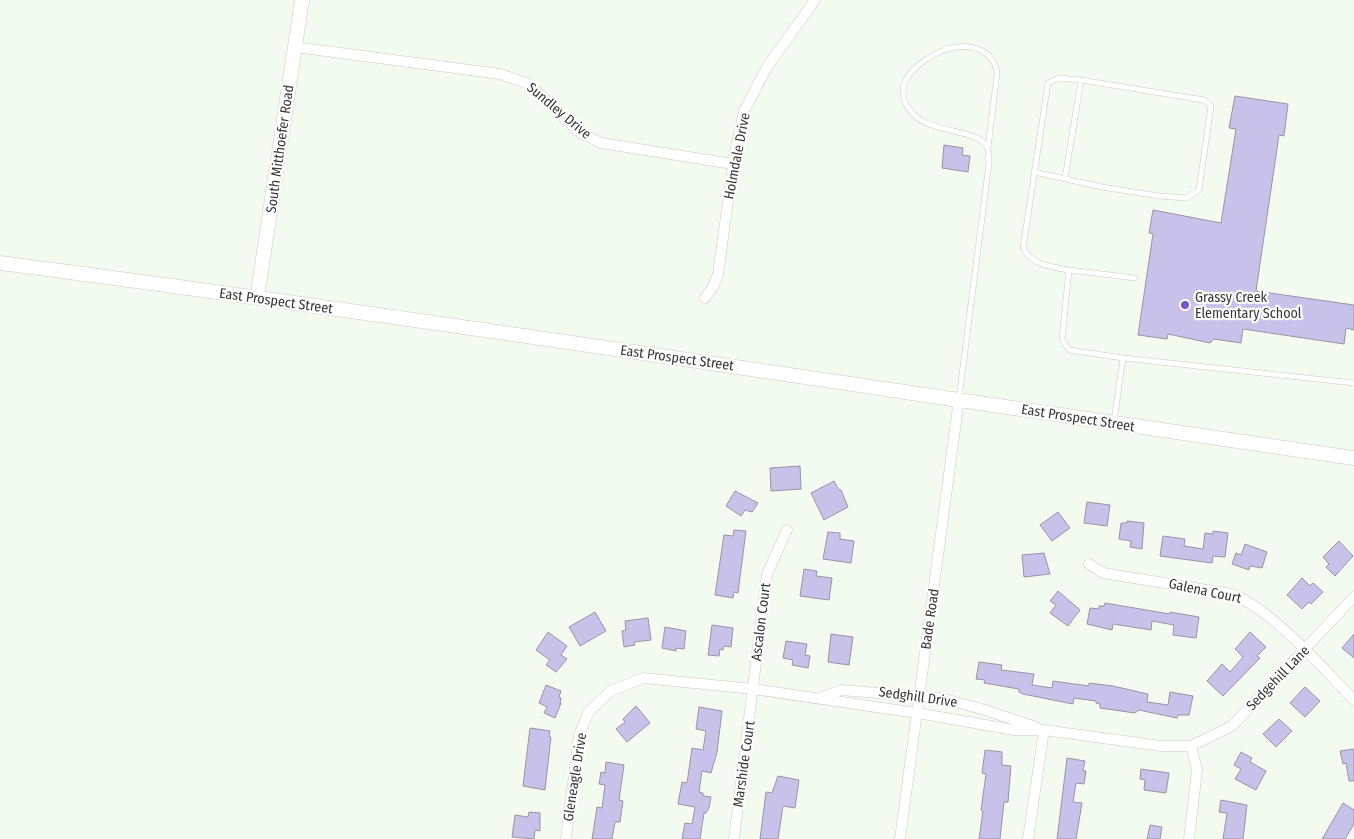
<svg xmlns="http://www.w3.org/2000/svg" width="1354" height="839" font-family="'Fira Sans Condensed',sans-serif">
	<style>
		.building { fill: #c8c2eb; stroke: #9695a1 }
		.lines { fill: none; stroke-linecap: round; stroke-linejoin: round }
		.lane-casing { stroke: #c5cdc2; stroke-width: 6 }
		.street-casing { stroke: #c5cdc2; stroke-width: 11 }
		.secondary-casing { stroke: #c5cdc2; stroke-width: 15 }
		.lane { stroke: #fff; stroke-width: 5 }
		.street { stroke: #fff; stroke-width: 10 }
		.secondary { stroke: #fff; stroke-width: 14 }
		.poi-dot { fill: #7655cf; stroke: #fff; stroke-width: 2 }
		.labels { text-anchor: middle; dominant-baseline: central; stroke-width: 4.5; stroke-linejoin: round; paint-order: stroke }
		.street-label { font-size: 14px; fill: #353834; stroke: #fff }
		.poi-label { font-size: 14px; fill: #353834; stroke: #fff; text-anchor: start }
	</style>
	<rect width="100%" height="100%" fill="#f3fbf0"/>
	<path class="building" d="M1235,96l53,8 -4,32 -5,-1 -23,156 98,14v25l-8,-2 -2,16 -101,-15 -2,14 -27,-4 -4,4 -42,-9 -1,5 -29,-4 15,-101 -4,-1 4,-23 68,13 15,-94 -7,-1z
		M944,145l19,3 -1,7 8,1 -2,16 -26,-4z
		M800,466l1,23 -30,2 -1,-23z
		M834,481l5,9h2l7,17 -24,13 -13,-27z
		M735,491l23,12 -6,9 -7,-2 -4,6 -15,-10z
		M1087,502l23,3 -3,21 -23,-3z
		M1058,512l12,16 -18,13 -12,-16z
		M1127,521l17,2 -2,26 -12,-2 1,-6 -12,-2 2,-16h6z
		M734,530l12,1 -8,62 -4,-1 -1,6 -18,-3 9,-60 9,1z
		M1213,531l15,2 -3,24 -12,-1 -1,7 -52,-7 3,-20 22,3 -1,7 19,3 2,-16 8,1z
		M828,532l12,1v6l14,2 -3,22 -28,-4z
		M1339,541l14,15 -18,20 -9,-9 3,-3 -6,-7z
		M1245,544l22,8 -5,16 -12,-2 -1,4 -17,-6 4,-11 5,2z
		M1044,553l6,21 -26,3 -2,-22z
		M804,569l13,2 -1,5 16,2 -3,22 -29,-4z
		M1302,578l8,8 3,-3 10,9 -12,12 -2,-2 -7,7 -15,-14z
		M1058,591l22,19 -12,16 -18,-13 6,-8 -6,-4z
		M1105,603l65,11v-2l29,5 -3,21 -23,-3 1,-10 -22,-4 -1,9 -38,-6 -1,6 -25,-6 3,-16 9,1v-3h5z
		M595,612l11,19 -26,15 -11,-19z
		M648,618l3,22 -17,2 1,3 -11,2 -2,-16 4,-1 -1,-9z
		M712,625l21,3 -2,19 -7,-1 -1,4 -3,-1 -1,7 -11,-1z
		M665,627l21,4 -2,18 -8,-1v3l-14,-3z
		M548,632l19,14 -6,9 6,4 -11,13 -10,-7 4,-5 -14,-10z
		M1250,632l16,15 -9,9 3,2 -37,38 -16,-15 15,-17 8,8 13,-15 -8,-8z
		M831,634l22,3 -4,28 -21,-3z
		M1354,634v24l-12,-10z
		M786,641l21,3 -2,11 5,1 -2,12 -16,-3 1,-5 -10,-2z
		M979,662l23,3 -1,5 33,4 -2,11 20,3 1,-7 36,5v-3l24,3 35,8 -1,8 21,3 2,-13 23,4 -4,19h-11l-1,3 -38,-8 -4,3 -35,-5v-4l-4,-1v-2l-22,-3 -1,6 -50,-10 -4,-2v-3l-35,-6 1,-3 -9,-1z
		M546,685l15,6 -2,6 2,1 -1,5h1l-6,15 -11,-5 3,-6 -8,-4z
		M1305,687l15,14 -15,16 -15,-14z
		M636,706l14,17 -23,19 -11,-13 9,-7 -2,-3z
		M699,707l23,4 -5,41 -6,21 -9,-2 -3,21 4,1v3l8,1 -2,11 -3,5h-2l-4,26h-18l3,-16 7,1 3,-17 -17,-3 4,-22 5,1 5,-35 11,2 3,-19 -10,-2z
		M1279,719l13,12 -16,16 -13,-13z
		M530,728l20,3 -1,6h2l-6,53 -22,-4z
		M1354,749v32h-5l-3,-18 -3,1 -3,-13z
		M985,750l17,2v13l9,1 -3,36h-4l-4,37h-21l4,-28 -2,-1 5,-36 -4,-1z
		M1241,752l11,6 -2,4 16,9 -10,19 -21,-11 6,-10 -7,-4z
		M1067,758l18,3 -2,10h3l-2,13 -8,-1 -3,19 9,1 -6,36h-19z
		M606,762l18,3 -5,35 4,1 -3,21h-5l-3,17h-20l5,-32 5,1 3,-23 -6,-1 2,-12 4,1z
		M1141,769l28,4 -3,20 -22,-3 1,-10 -5,-1z
		M778,776l21,4 -4,28 -12,-2 -5,33h-18l6,-47 6,1z
		M1221,800l26,5 -4,34h-20l4,-26 -8,-1z
		M1343,803l11,7v14l-9,15h-23z
		M529,812l11,1v18l-5,-1 -1,9 -22,-2 3,-22 13,2z
		M1150,825l12,2 -2,12h-13z"/>
	<g class="lines">
		<defs>
			<path id="lane" d="M1034,172l68,15 57,9 27,2 13,-8 12,-84 -7,-6 -123,-20 -22,-2 -11,5 -25,165c9,17 28,19 46,22
				M1065,178l16,-98
				M1123,358l-54,-8 -7,-11 7,-69 66,8
				M959,398l30,-235 -1,-15c-3,-4 -7,-9 -11,-10 -25,-11 -57,-7 -71,-34 -4,-8 -4,-18 1,-26 8,-13 29,-27 44,-30 21,-5 44,3 46,26l-9,74
				M1114,421l9,-63 231,25"/>
			<path id="street" d="M295,47l205,27 29,10 50,48 22,11 132,21
				M705,298l9,-13 4,-11 17,-123 9,-40 23,-44 48,-67
				M1089,564l14,9 129,21c39,15 92,75 122,106
				M821,698l20,-8 100,8 44,12 51,17
				M566,839l13,-104 10,-24 22,-20 32,-13 110,11 164,24 97,17h30l117,16h30l41,-20 122,-129
				M734,839l33,-265 20,-44
				M900,839l59,-440
				M1028,839l16,-109
				M1189,839l8,-69 -6,-24"/>
			<path id="secondary" d="M0,263c452,59 903,130 1354,195
				M257,298l45,-298"/>
		</defs>
		<use href="#lane" class="lane-casing"/>
		<use href="#street" class="street-casing"/>
		<use href="#secondary" class="secondary-casing"/>
		<use href="#lane" class="lane"/>
		<use href="#street" class="street"/>
		<use href="#secondary" class="secondary"/>
	</g>
	<circle class="poi-dot" cx="1185" cy="305" r="5"/>
	<g class="labels">
		<g class="street-label">
			<text transform="translate(559 111) rotate(40)">Sundley Drive</text>
			<text transform="translate(280 149) rotate(-82)">South Mitthoefer Road</text>
			<text transform="translate(737 156) rotate(-79)">Holmdale Drive</text>
			<text transform="translate(276 301) rotate(8)">East Prospect Street</text>
			<text transform="translate(677 358) rotate(8)">East Prospect Street</text>
			<text transform="translate(1078 418) rotate(9)">East Prospect Street</text>
			<text transform="translate(1205 591) rotate(12)">Galena Court</text>
			<text transform="translate(930 619) rotate(-82)">Bade Road</text>
			<text transform="translate(761 622) rotate(-83)">Ascalon Court</text>
			<text transform="translate(1278 678) rotate(-46)">Sedgehill Lane</text>
			<text transform="translate(918 697) rotate(8)">Sedghill Drive</text>
			<text transform="translate(744 764) rotate(-82)">Marshide Court</text>
			<text transform="translate(575 777) rotate(-81)">Gleneagle Drive</text>
		</g>
		<g class="poi-label">
			<text x="1195" y="297">Grassy Creek<tspan x="1195" dy="16">Elementary School</tspan></text>
		</g>
	</g>
</svg>
